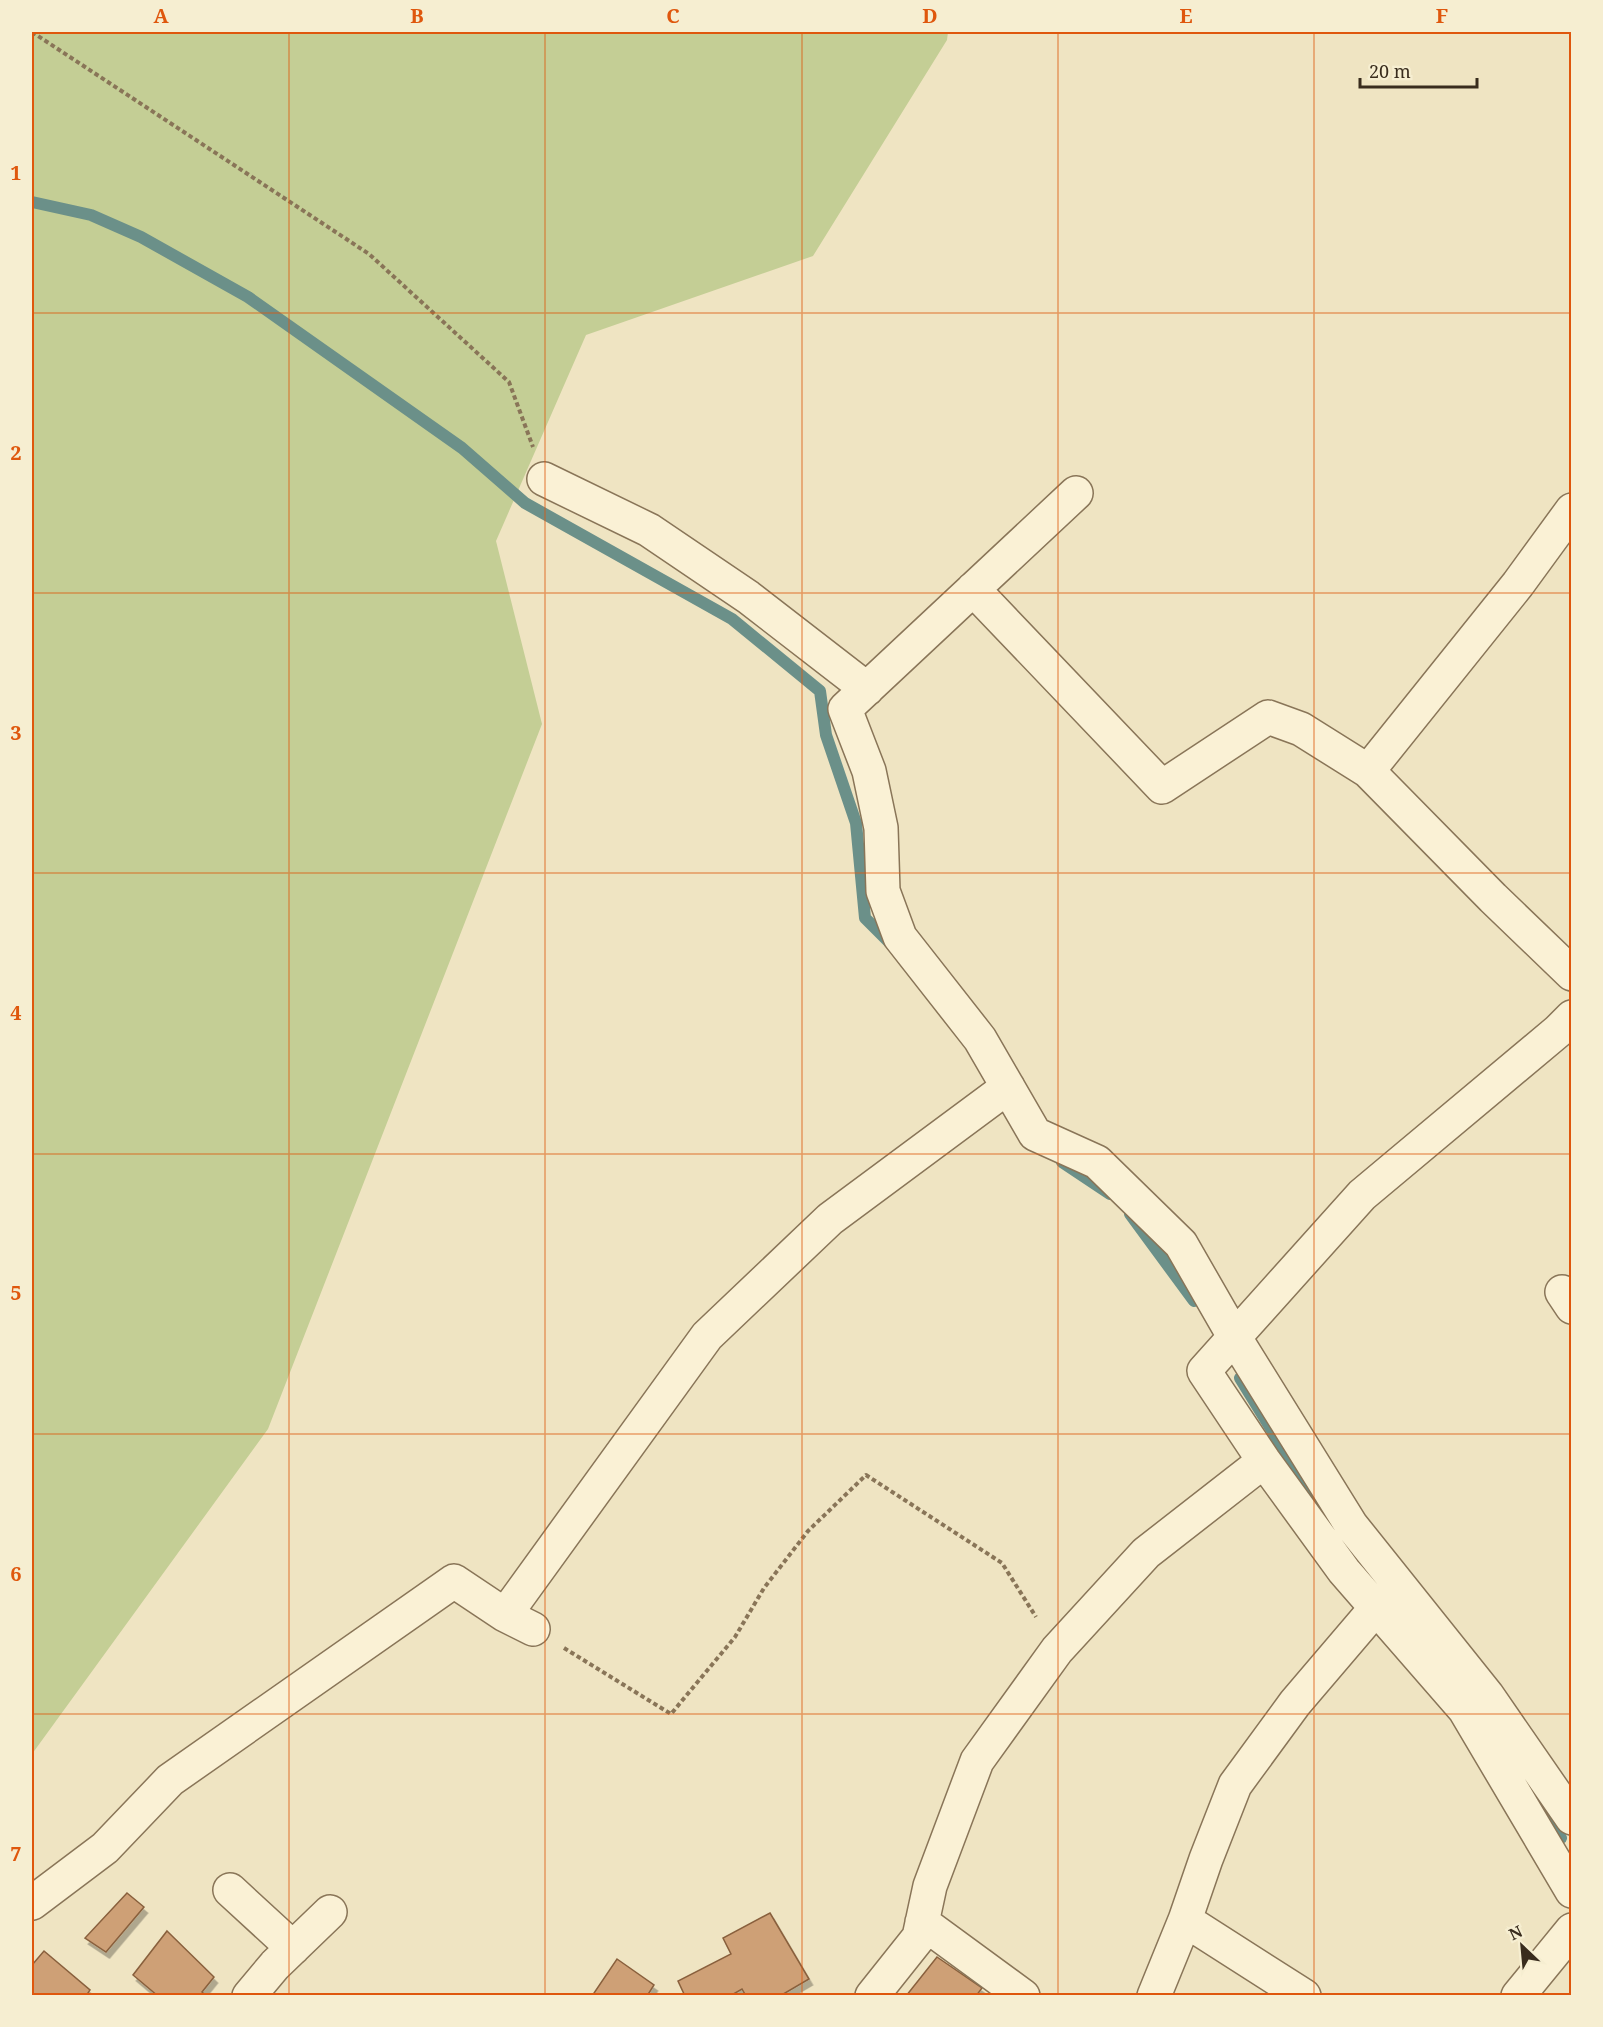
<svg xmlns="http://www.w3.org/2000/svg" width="1603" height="2027" font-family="'Noto Serif',serif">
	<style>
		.green { fill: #c4ce95 }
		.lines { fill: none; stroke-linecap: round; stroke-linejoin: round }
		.stream { stroke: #6b9089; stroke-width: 12 }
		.building { fill: #cea076; stroke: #89603d; stroke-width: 1.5; filter: url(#shadow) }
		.minor-casing { stroke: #897558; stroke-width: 36 }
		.path { stroke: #897558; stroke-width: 4; stroke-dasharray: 4.5 3; stroke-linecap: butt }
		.minor { stroke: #faf1d5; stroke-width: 33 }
		.grid { fill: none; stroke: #df570d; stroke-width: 1.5; stroke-opacity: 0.55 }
		.neatline { fill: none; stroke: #df570d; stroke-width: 2 }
		.grid-label { font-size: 20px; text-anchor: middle; font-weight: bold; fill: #df570d }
	</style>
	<defs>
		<filter id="shadow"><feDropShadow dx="3.5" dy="6" stdDeviation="0" flood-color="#0004"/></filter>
	</defs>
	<rect width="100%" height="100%" fill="#efe4c2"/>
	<path class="green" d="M32,32h916l-1,8 -134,216 -227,79 -90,206 46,183 -274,705 -236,325z"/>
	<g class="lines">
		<path class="stream" d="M32,202l59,13 50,22 107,60 214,151 63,55 207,116 88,72 6,44 30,88 9,95 28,28
			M1062,1162l48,32
			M1130,1214l64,87
			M1240,1378l92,150
			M1525,1779l36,59"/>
	</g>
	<path class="building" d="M127,1893l17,14 -38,45 -21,-14z
		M770,1913l39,66 -29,17h-34l-4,-7 -12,7h-45l-7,-15 53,-27 -8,-16z
		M167,1931l47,46 -12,15 4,4h-48l-25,-21z
		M44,1951l46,39 -4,6h-54v-31z
		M937,1957l45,31 -6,8h-70z
		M617,1959l37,26 -7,11h-55z"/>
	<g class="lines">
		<defs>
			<path id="minor" d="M544,479l105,51 99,67 119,92
				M1076,493l-231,216 24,62 12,57 2,63 17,46 80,102 55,95 62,28 84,82 54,94 116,187 136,170 85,123
				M1572,510l-54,74 -150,187 125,127 79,76
				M973,589l189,198 106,-70 33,12 67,42
				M1572,1017l-14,14 -196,164 -158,176 60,90 80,110 121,139 107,181
				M1562,1292l10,15
				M505,1615l202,-279 123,-117 178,-132
				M230,1890l63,58
				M32,1903l73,-55 65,-68 284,-199 51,34 28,14
				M1185,1920l119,76
				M922,1922l101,74
				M249,1996l26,-31 55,-53
				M872,1996l47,-59 11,-51 47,-125 80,-111 89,-97 118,-92
				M1154,1996l31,-76 21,-61 29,-74 60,-82 81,-95
				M1518,1996l54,-66"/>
		</defs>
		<use href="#minor" class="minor-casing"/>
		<path class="path" d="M32,32l337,222 140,128 24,65
			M564,1648l107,66 64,-77 29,-49 44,-57 58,-56 136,88 34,54"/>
		<use href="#minor" class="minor"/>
	</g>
	<path class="grid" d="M289,32v1964M545,32v1964M802,32v1964M1058,32v1964M1314,32v1964M32,313h1540M32,593h1540M32,873h1540M32,1154h1540M32,1434h1540M32,1714h1540"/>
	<rect width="1603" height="2027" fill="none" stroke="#f6eed1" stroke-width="66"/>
	<g transform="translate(1522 1946) rotate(334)" stroke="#f6eed1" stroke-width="4.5" paint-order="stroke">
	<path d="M0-4.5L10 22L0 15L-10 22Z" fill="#392c1d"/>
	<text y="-9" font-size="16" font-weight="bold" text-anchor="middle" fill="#392c1d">N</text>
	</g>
	<path d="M1360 78v9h117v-9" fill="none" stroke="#392c1d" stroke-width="3"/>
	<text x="1369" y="78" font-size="18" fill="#392c1d" stroke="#f6eed1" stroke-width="4.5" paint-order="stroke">20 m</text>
	<rect x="33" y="33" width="1537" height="1961" class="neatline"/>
	<g class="grid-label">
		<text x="161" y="23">A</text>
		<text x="417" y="23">B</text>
		<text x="673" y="23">C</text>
		<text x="930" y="23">D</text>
		<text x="1186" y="23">E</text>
		<text x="1442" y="23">F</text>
		<text x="16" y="180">1</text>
		<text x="16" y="460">2</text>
		<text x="16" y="740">3</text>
		<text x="16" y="1020">4</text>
		<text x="16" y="1300">5</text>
		<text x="16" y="1581">6</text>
		<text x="16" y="1861">7</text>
	</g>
</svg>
